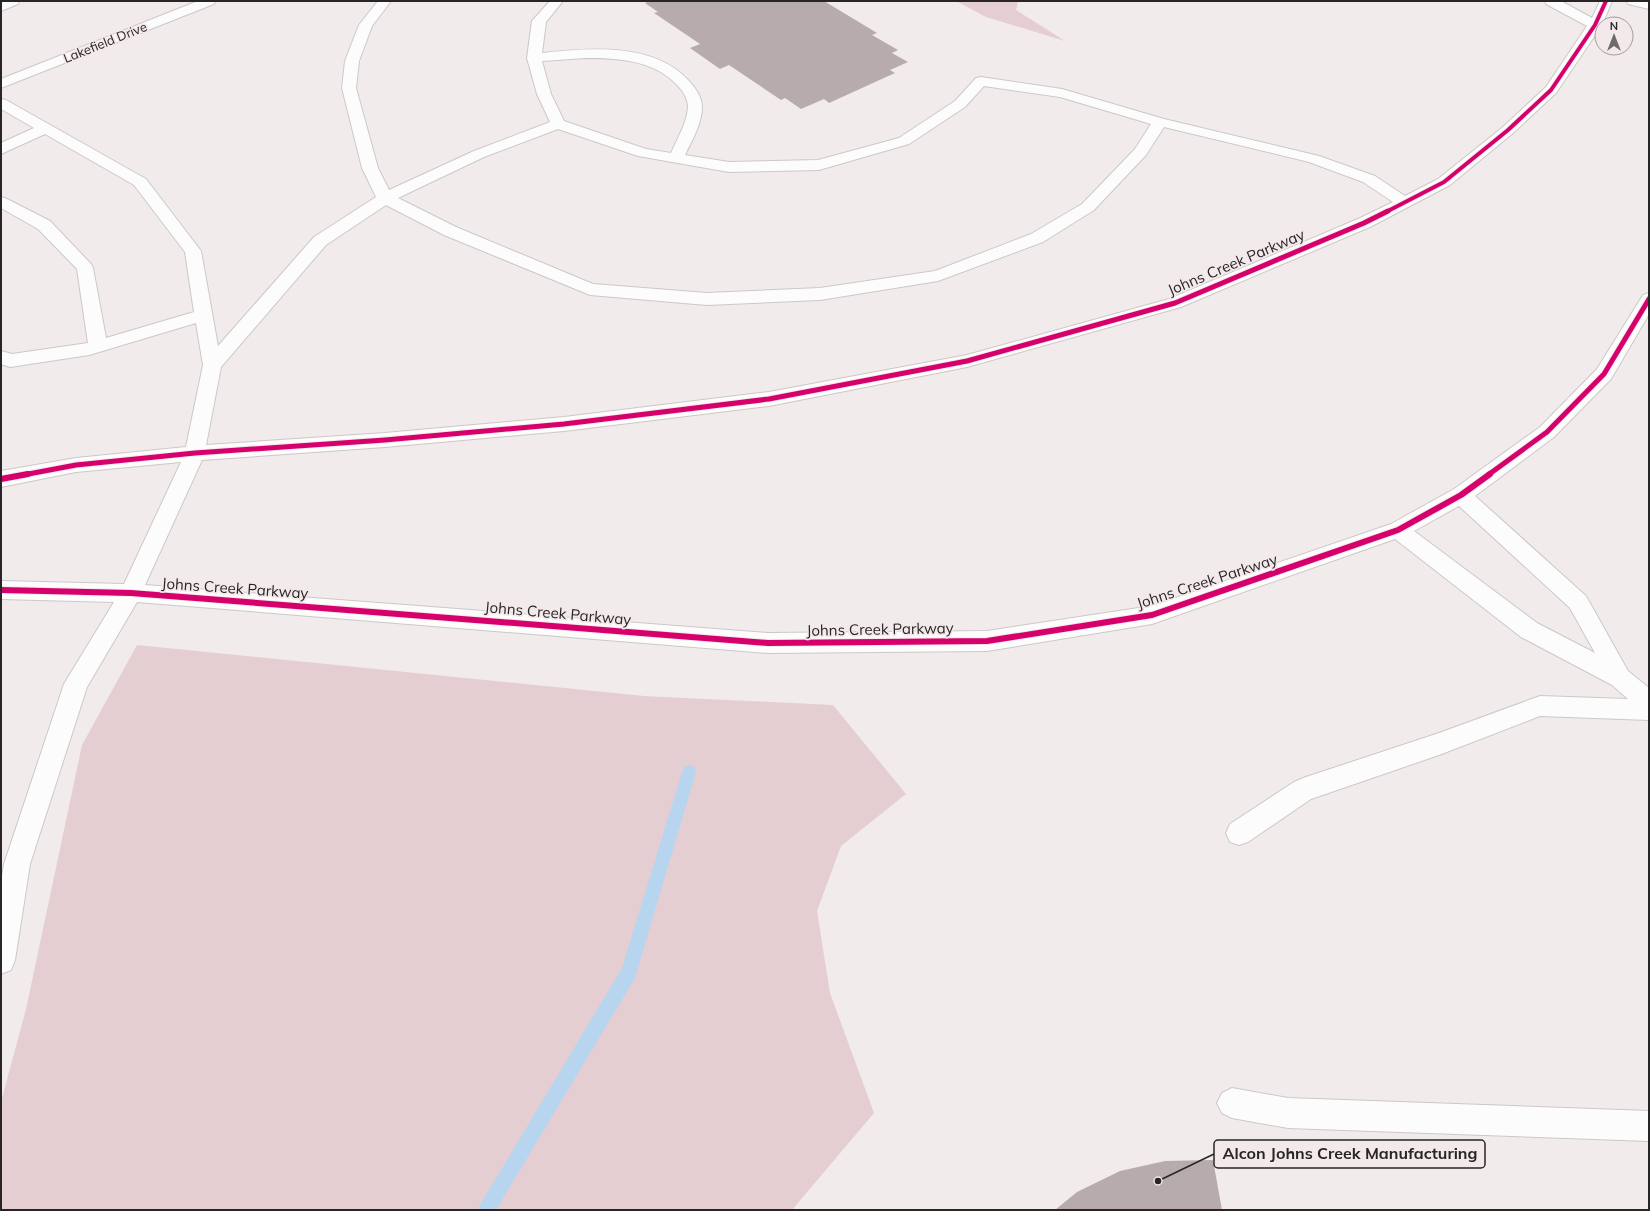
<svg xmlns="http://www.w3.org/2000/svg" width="1650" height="1211" font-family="Mulish,sans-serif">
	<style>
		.green { fill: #e5ced1 }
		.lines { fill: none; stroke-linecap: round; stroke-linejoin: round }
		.stream { fill: #b8d5ef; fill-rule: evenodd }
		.building { fill: #b8abad }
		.minor-casing { stroke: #ccc8c8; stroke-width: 2 }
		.minor { fill: #fdfcfc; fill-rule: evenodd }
		.cycleway-far2-casing { stroke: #f3e9ea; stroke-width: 5.5 }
		.cycleway-far1-casing { stroke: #f3e9ea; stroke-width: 7 }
		.cycleway-casing { stroke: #f3e9ea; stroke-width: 8 }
		.cycleway-far2 { stroke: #d6006c; stroke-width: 4 }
		.cycleway-far1 { stroke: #d6006c; stroke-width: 5 }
		.cycleway { stroke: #d6006c; stroke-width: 6 }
		.labels { text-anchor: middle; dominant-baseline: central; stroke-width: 3.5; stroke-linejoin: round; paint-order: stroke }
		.far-street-label { font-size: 13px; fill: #292526; stroke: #f3e9ea }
		.street-label { font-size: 15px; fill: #292526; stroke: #f3e9ea }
		.leader { fill: none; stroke: #292526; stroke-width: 1.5 }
		.callout-dot { fill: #292526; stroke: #f3e9ea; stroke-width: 1.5 }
		.callout { fill: #f3e9ea; stroke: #292526; stroke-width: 1.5 }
		.callout-label { font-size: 16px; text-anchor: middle; font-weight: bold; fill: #292526 }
	</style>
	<rect width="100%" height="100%" fill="#f1ebec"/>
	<path class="green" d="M956,1h62l-2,9 49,31 -79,-24z
		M137,645l507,51 189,9 73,89 -65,52 -24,65 13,82 44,120 -82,97h-791v-108l25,-93 56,-264z"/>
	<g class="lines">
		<path class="stream" d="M689,765l5,2 2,5 -61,206 -139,232h-19l145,-242 60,-196 2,-5z"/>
	</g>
	<path class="building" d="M650,1h174l53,32 -5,2 26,15 -6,3 16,9 -18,8 5,3 -66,30 -5,-4 -23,10 -16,-11 -4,2 -52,-35 -9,4 -30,-21 10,-4 -46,-31 4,-1 -13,-9z
		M1213,1160l9,50h-167l22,-18 43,-21 45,-10z"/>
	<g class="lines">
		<defs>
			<path id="minor" d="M3,1h16l-1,3 -17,7v-9z
				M198,1h17l-1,3 -213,84v-9z
				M378,1h13l-19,25 -13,35 -3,27 22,80 11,22 85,-39 76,-29 -13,-28 -10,-36 5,-37 18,-20h13l-17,21 -4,31c47,-5 111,-11 146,27 7,7 14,17 14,27 0,17 -10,33 -17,48l44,7 89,-2 81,-22 56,-37 21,-23 5,-1 81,12 102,30 155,37 56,20 30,20 33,-17 65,-52 43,-40 41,-61 -41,-22 -1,-3h16l31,17 8,-17h12l-10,24 -46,68 -43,40 -63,52 -80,42 -189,80 -214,60 -198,39 -205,25 -179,16 -183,13 -57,125 623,48 219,-2 165,-25 239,-82 63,-35 86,-62 57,-58 46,-74 6,-2v21l-38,65 -57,58 -79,59 111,100 42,75 21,17v32l-109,-4 -101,39 -128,44 -63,43 -9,3 -9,-3 -4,-9 4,-9 64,-42 9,-4 136,-45 101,-37 88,3 -16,-14 -91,-48 -126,-98 -243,85 -165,27 -219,2 -631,-51 -50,85 -57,177 -15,96 -4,10 -10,4v-92l3,-18 60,-180 50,-82 -113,-3v-18l123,3 57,-122 -105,10 -75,15v-16l75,-13 110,-11 17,-82 -7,-42 -107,32 -79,12 -9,-3v-13l11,3 76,-11 -11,-74 -39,-40 -37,-21v-11l6,2 43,22 41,43 2,4 13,70 88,-26 -9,-60 -51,-67 -89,-51 -44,20v-11l33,-15 -33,-19v-10l5,1 140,79 55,72 17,95 96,-109 62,-40 -14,-29 -20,-80 3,-27 14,-36zM586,58c32,0 68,2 91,27 6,6 11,14 11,22 -1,16 -11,32 -17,46l-25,-4 -82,-28 -13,-27 -9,-33zM984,86l76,11 91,27 -16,25 -53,55 -51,30 -96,37 -115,17 -113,5 -114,-9 -137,-57 -58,-29 86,-41 74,-28 80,27 91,16 90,-2 90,-26 56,-37zM1164,127l145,35 54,20 30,20 -35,17 -189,80 -202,56 -198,37 -205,25 -179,16 -179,12 15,-78 105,-122 60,-40 58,30 146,60 117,10 113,-5 118,-19 105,-39 51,-32 52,-55zM1459,506l111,102 25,45 -58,-30 -123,-92z
				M1627,1h22v8l-21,-5z
				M1232,1088l56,10 361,13v30l-361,-13 -56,-10 -10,-5 -5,-10 5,-10z"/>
		</defs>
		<use href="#minor" class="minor-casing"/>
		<use href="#minor" class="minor"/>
		<defs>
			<path id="cycleway-far2" d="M1386,212l58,-30 64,-52 43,-40 44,-65 11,-24"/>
			<path id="cycleway-far1" d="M23,475l53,-10 119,-12 190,-13 179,-16 205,-25 198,-38 208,-58 189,-80 24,-12
				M1488,475l59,-43 57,-58 45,-75"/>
			<path id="cycleway" d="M1,479l27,-5
				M1,590l130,3 637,50 219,-2 165,-26 246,-85 63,-35 29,-21"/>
		</defs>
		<use href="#cycleway-far2" class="cycleway-far2-casing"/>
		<use href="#cycleway-far1" class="cycleway-far1-casing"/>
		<use href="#cycleway" class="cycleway-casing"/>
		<use href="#cycleway-far2" class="cycleway-far2"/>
		<use href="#cycleway-far1" class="cycleway-far1"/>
		<use href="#cycleway" class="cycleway"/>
	</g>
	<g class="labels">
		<g class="far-street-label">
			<text transform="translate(105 42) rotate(-22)">Lakefield Drive</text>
		</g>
		<g class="street-label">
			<text transform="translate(1236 262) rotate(-23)">Johns Creek Parkway</text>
			<text transform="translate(1207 581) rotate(-18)">Johns Creek Parkway</text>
			<text transform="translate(235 588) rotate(4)">Johns Creek Parkway</text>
			<text transform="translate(558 613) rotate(5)">Johns Creek Parkway</text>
			<text transform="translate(880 629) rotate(-1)">Johns Creek Parkway</text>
		</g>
	</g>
	<path class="leader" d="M1158 1181L1214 1154"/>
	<circle class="callout-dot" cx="1158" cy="1181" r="4"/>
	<rect class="callout" x="1214" y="1140" width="271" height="28" rx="4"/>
	<g class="callout-label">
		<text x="1350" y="1159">Alcon Johns Creek Manufacturing</text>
	</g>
	<rect width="1650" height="1211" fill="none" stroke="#292526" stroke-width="4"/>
	<g transform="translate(1614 36)"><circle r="19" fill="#f3e9ea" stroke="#a29b9c"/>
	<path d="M0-3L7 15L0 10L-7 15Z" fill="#6f6a6b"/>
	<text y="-6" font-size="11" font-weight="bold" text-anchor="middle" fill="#292526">N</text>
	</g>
</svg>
